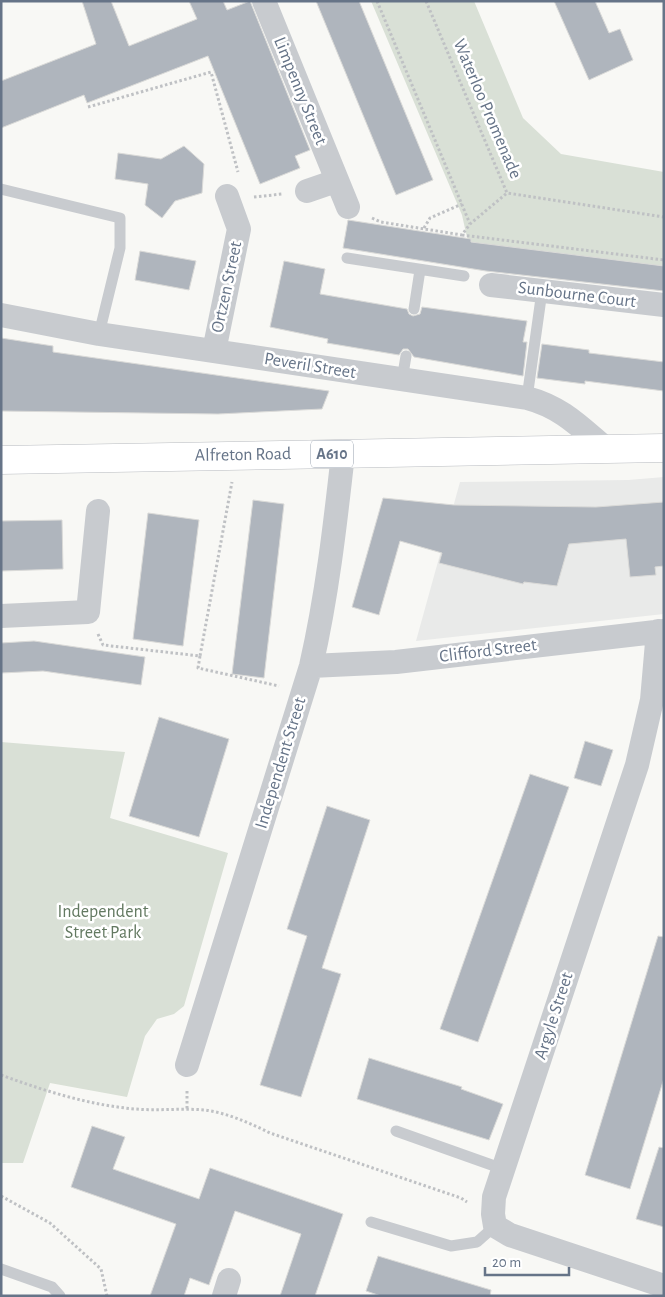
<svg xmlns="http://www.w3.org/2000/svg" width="665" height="1297" font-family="'Alegreya Sans',sans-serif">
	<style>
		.built { fill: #e9eae9 }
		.green { fill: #d9e0d6 }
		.building { fill: #afb5bd; stroke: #dadad8 }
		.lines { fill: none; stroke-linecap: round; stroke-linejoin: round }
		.primary-casing { stroke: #b9bcc1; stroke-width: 29 }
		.path { stroke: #bfc1c4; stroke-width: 3; stroke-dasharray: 2.5 2.5; stroke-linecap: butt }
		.service { stroke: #c8cbcf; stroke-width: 11 }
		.minor { stroke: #c8cbcf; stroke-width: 24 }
		.primary { stroke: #fff; stroke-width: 28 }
		.labels { text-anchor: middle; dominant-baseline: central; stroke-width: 5; stroke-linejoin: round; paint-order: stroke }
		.shield { fill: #fff; stroke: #949eac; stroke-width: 1 }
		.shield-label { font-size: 16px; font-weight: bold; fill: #667488 }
		.street-label { font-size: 18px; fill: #667488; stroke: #fff }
		.park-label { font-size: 18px; fill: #637961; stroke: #fff }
	</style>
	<rect width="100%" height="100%" fill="#f8f8f5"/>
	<path class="built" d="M664,477v137l-248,27 44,-159 168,-2z"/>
	<path class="green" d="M371,1h103l49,117 38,36 103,18v94l-196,-24 -6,-27z
		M1,742l124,10 -15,66 118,35 -44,153 -10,8 -17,5 -12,17 -18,61 -77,-14 -27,80h-22z"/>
	<path class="building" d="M82,1h29l18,45 68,-27 -8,-18h34l4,9 23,-9 60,149 -15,6 5,12 -40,16 -52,-128 -121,47 -3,-8 -83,33v-47l95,-37z
		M316,1h43l74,179 -37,15z
		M554,1h41l14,32 11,-4 13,31 -44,20z
		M184,146l20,18 -2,29 -27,8 -13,17 -17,-13 3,-21 -33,-5 3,-26 43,6z
		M348,220l123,19v3l193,24v25l-178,-20 -143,-23z
		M140,251l56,10 -7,29 -54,-10z
		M284,261l41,8 -5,25 87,15 2,5 4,2 7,-2 2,-7 105,14 -4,21h4l-4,34 -109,-19 -6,-8h-5l-4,6 -72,-12 1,-4 -58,-12z
		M1,338l52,8v6l276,39 -7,18 -104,5 -217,-3z
		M542,344l47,6v3l75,9v29l-79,-10v3l-48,-6z
		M383,498l71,7 142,2 68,-5v64l-9,1 1,8 -26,2 -4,-38 -57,5 -12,42 -33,-4 -1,2 -84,-21 3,-10 -42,-12 -21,74 -27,-8z
		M253,500l31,4 -20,174 -32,-4z
		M148,513l51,7 -16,126 -50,-7z
		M62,520l1,49 -62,2v-50z
		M34,641l111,16 -4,28 -98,-14 -42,2v-30z
		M159,717l70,22 -30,98 -70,-21z
		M585,741l28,9 -12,36 -27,-8z
		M530,774l39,13 -91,255 -38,-13z
		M327,806l43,14 -48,148 19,6 -40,123 -41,-12 47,-149 -20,-7z
		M658,936l6,1v141l-34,111 -45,-14z
		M369,1058l93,29 -1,2 42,15 -14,36 -132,-41z
		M92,1126l33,11 -12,32 86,30 11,-31 133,46 -28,82h-35l21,-62 -66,-23 -26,74 -19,-7 -6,18h-34l26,-72 -105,-37z
		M659,1147l5,1v79l-28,-8z
		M378,1256l113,34 -1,6h-109l-15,-5z"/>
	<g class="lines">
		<defs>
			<path id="primary" d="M1,460l663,-12"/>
		</defs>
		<use href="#primary" class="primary-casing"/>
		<path class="path" d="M377,1l93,223
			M426,1l81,192 157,24
			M88,107l123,-35 27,100
			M254,197l28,-3
			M372,218l9,4 81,13 8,-11 37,-31
			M424,228l6,-10 32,-14
			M462,235l202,25
			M98,634l5,11 97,11 32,-174
			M200,656l-2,12 81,18
			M1,1075c44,16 88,30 134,34 23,2 47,-1 70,1 22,3 45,13 65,23l191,65 6,4
			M187,1091v18
			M1,1196l49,27 51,46 6,27"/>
		<path class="service" d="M1,189l119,29v30l-21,86
			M347,258l117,18
			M414,309l6,-39
			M402,380l4,-24
			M527,398l15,-107
			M396,1131l107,38
			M371,1222l80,24 26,-4 18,-16
			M1,1269l51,18 8,9"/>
		<path class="minor" d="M264,1l84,206
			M307,191l29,-10
			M491,285l173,20
			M1,315l98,19 428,64c34,9 52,28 78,50
			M214,351l25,-122 -12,-33
			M1,616l87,-4 10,-101
			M658,631l-6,69 -15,65 -143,432 -1,17 2,12 15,9 154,51
			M311,666l85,-4 268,-31
			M187,1065l124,-399c16,-70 24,-140 32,-212
			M224,1296l5,-16"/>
		<use href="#primary" class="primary"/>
	</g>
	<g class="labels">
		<rect class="shield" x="311" y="440.5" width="42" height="27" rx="4"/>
		<g class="shield-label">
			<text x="332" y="454">A610</text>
		</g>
		<g class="street-label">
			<text transform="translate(300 91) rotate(68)">Limpenny Street</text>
			<text transform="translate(487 109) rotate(67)">Waterloo Promenade</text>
			<text transform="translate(227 287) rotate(-78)">Ortzen Street</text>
			<text transform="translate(577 295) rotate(7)">Sunbourne Court</text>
			<text transform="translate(310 366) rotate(9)">Peveril Street</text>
			<text transform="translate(243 455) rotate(-1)">Alfreton Road</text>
			<text transform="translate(488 651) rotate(-7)">Clifford Street</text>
			<text transform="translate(281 763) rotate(-73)">Independent Street</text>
			<text transform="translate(554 1016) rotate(-72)">Argyle Street</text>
		</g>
		<g class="park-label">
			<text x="103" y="912">Independent<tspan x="103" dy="21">Street Park</tspan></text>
		</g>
	</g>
	<rect width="665" height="1297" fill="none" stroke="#667488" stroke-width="5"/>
	<path d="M485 1267v8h84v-8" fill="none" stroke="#667488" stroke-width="2.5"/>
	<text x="492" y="1267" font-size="15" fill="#667488" stroke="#ffffff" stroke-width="4" paint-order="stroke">20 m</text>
</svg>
